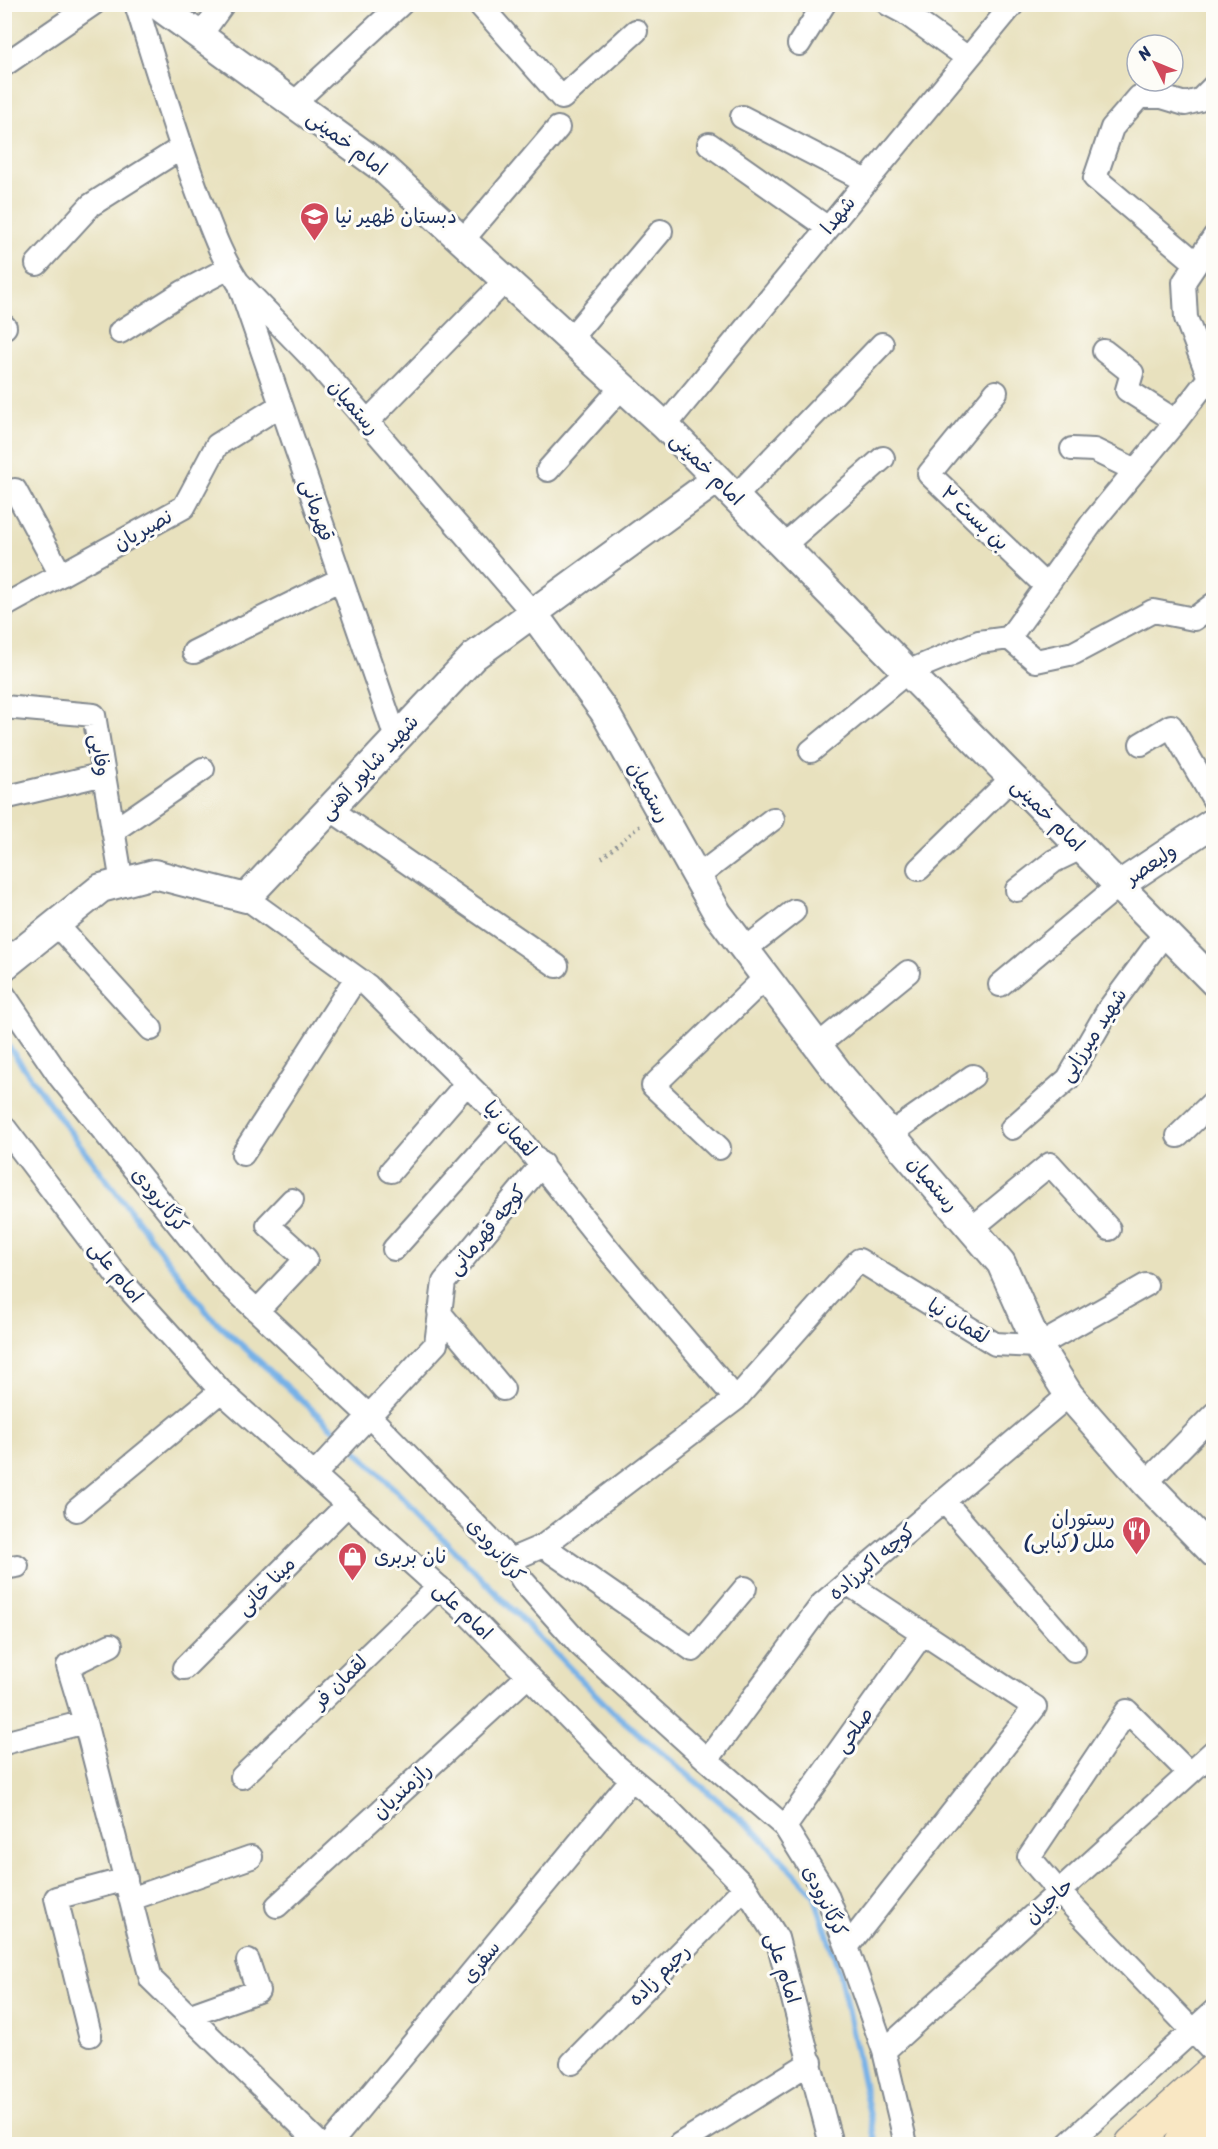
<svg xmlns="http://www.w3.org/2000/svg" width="1218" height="2149" font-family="Sriracha,'Playpen Sans Arabic',sans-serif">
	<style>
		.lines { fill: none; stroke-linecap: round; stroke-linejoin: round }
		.stream { stroke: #76b1e7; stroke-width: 6 }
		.minor-casing { stroke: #82888e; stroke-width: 26 }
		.tertiary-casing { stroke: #82888e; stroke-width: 32 }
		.secondary-casing { stroke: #82888e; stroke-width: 36 }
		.path { stroke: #82888e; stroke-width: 4; stroke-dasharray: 1.5 4.5; stroke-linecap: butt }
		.minor { stroke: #fff; stroke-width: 22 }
		.tertiary { stroke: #fff; stroke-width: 28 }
		.secondary { stroke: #f9e7c3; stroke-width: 33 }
		.labels { text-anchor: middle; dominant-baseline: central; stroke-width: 6; stroke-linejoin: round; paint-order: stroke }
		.street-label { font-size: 20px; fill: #1b2f5e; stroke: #fdfcf7 }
		.poi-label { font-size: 20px; fill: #1b2f5e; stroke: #fdfcf7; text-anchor: start }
	</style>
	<rect width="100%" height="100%" fill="#fdfcf7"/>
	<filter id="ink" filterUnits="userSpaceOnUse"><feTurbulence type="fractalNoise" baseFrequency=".0167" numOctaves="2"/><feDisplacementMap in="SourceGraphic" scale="12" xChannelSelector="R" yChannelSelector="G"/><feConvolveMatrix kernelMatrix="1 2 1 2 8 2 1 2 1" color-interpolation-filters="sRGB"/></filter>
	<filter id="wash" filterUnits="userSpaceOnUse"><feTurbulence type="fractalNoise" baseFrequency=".008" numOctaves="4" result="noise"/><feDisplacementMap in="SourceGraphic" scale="24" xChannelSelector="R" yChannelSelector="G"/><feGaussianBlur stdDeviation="1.35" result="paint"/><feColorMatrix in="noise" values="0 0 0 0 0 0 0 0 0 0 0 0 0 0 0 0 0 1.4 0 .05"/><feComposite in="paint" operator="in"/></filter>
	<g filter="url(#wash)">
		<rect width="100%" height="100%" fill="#e8e1be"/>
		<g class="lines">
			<path class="stream" d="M4,1040l58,81 148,195 132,121
				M350,1444l263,268 144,121 57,61 25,76 37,174"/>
		</g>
	</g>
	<g filter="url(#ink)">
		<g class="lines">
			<defs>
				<path id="minor" d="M136,4c20,64 39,127 62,190 12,30 22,61 40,88l77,79 217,251
					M479,4l83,94 74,-67
					M888,4l17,9 63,45
					M200,36l23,-32
					M799,44l25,-40
					M4,65l89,-61
					M294,103l107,-99
					M742,117l124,64
					M709,144l119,84
					M1214,237l-30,45 2,36 23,60 5,2
					M462,241l96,-113
					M1196,263l-101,-85 17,-50 27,-31h23l23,7 15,-4 14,-14
					M37,264l54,-59 90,-57
					M241,289l155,449
					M4,326l1,1
					M120,332l63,-40 46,-24
					M570,339l91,-108
					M1104,351l28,22 -5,17 49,31
					M996,392l-67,82 117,112
					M367,422l139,-142
					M665,426l348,-422
					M1072,449l22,1 41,20
					M548,470l74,-83
					M15,490l46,85
					M735,497l147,-153
					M783,546l100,-88
					M4,606l180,-99 33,-62 64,-40
					M1009,638l83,-115 84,-102 33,-43
					M194,652l147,-73
					M4,707l90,8 28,168
					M1141,744l30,-18 43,74
					M811,751l96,-79 72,-30 30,-4 27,23 38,-8 79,-42 41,8 20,-15
					M8,797l96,-23
					M330,809l227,157
					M113,831l90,-62
					M919,869l93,-91
					M697,877l76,-58
					M1017,890l37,-29 27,-13
					M246,898l122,88 139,137 105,131 124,145
					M56,924l95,105
					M744,950l50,-39
					M1000,985l118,-99
					M4,995l56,82 161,200 148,139 141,144 13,21 56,63 128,116 78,67 41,66 21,54 37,104 22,93
					M817,1046l91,-74
					M4,1127l114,150 103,114 242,218 151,155 54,45 77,78 32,51 54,206
					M1012,1128l56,-49 40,-69 57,-77
					M890,1134l83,-58
					M1178,1136l36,-35
					M719,1148l-66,-62 112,-108
					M243,1154l113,-176
					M391,1171l76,-88
					M971,1229l79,-65 59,65
					M394,1249l113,-126
					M257,1311l49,-52 -38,-34 24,-25
					M439,1312l64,77
					M315,1474l121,-130 8,-62 98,-118
					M1146,1483l68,-69
					M944,1501l130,149
					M77,1510l144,-119
					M543,1546l150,104 52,-62
					M510,1560l33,-14 193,-147 123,-139 136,84 43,2 108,-61
					M4,1568l13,-2
					M111,1645l-43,21 17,56 66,257 169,165
					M184,1668l164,-164
					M4,1743l81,-21
					M707,1760l115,-156 247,-209
					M1189,1773l-62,-62 -98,146 30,35 155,161
					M242,1777l197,-190
					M785,1827l138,-194
					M131,1899l120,-42
					M277,1906l251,-230
					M847,1947l188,-240 -188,-124
					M188,2016l70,-25 -10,-30
					M90,2035l-34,-137 70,-19
					M884,2051l330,-300
					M572,2063l173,-176
					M330,2144l301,-364
					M680,2144l131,-82
					M1068,2144l146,-133"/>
				<path id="tertiary" d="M156,4l228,165 281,257 549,556
					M532,612l72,99 114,203 124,164 159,185 37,83 31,49 77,88 68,70
					M1118,886l96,-64
					M4,966l97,-78 53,-14 92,24 228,-242 243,-177"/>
				<path id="secondary" d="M1132,2144l82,-74
					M1181,2144l33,-30"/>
			</defs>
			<use href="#minor" class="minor-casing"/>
			<use href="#tertiary" class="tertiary-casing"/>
			<use href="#secondary" class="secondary-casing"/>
			<path class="path" d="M602,858l40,-34"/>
			<use href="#minor" class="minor"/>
			<use href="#tertiary" class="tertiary"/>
			<use href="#secondary" class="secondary"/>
		</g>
	</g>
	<defs>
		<symbol id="school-pin" viewBox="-11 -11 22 30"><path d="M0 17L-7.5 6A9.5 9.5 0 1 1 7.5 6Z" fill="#d1495b" stroke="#fdfcf7"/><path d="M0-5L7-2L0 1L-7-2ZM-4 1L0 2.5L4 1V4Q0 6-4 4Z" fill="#fff"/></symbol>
		<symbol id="restaurant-pin" viewBox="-11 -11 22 30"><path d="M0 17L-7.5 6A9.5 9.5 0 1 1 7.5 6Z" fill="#d1495b" stroke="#fdfcf7"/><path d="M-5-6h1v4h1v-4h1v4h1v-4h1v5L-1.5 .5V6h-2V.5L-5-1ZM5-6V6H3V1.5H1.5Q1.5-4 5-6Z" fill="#fff"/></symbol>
		<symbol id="shop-pin" viewBox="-11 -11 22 30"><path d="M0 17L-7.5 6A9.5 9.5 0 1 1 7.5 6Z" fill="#d1495b" stroke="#fdfcf7"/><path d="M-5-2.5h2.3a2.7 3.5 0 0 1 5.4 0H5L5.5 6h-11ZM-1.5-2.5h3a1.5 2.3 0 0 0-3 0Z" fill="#fff"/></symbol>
	</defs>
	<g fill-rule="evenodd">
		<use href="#school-pin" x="298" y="200" width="33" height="45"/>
		<use href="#restaurant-pin" x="1120" y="1514" width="33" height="45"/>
		<use href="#shop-pin" x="336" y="1540" width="33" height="45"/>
	</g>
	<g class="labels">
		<g class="street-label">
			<text transform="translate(347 143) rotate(37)">امام خمینی</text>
			<text transform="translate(838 215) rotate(-51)">شهدا</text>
			<text transform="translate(354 407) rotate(49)">رستمیان</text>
			<text transform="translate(707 469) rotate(45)">امام خمینی</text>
			<text transform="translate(317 510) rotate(71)">قهرمانی</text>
			<text transform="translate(975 518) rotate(43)">بن بست ۲</text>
			<text transform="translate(143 530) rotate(-29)">نصیریان</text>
			<text transform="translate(100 755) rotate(80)">وفایی</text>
			<text transform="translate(369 767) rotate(-47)">شهید شاپور آهنی</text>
			<text transform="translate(649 792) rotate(61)">رستمیان</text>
			<text transform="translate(1048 815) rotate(45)">امام خمینی</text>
			<text transform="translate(1151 864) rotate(-34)">ولیعصر</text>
			<text transform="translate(1093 1035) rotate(-57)">شهید میرزایی</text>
			<text transform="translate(510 1129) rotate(48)">لقمان نیا</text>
			<text transform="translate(933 1184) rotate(49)">رستمیان</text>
			<text transform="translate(160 1200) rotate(51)">کرگانرودی</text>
			<text transform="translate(487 1230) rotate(-50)">کوچه قهرمانی</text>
			<text transform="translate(116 1272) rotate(51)">امام علی</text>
			<text transform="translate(958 1321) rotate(32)">لقمان نیا</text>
			<text transform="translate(496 1550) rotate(49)">کرگانرودی</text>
			<text transform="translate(872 1562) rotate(-40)">کوچه اکبرزاده</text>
			<text transform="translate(266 1586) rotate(-45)">مینا خانی</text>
			<text transform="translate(463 1611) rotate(44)">امام علی</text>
			<text transform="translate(340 1682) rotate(-44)">لقمان فر</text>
			<text transform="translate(854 1730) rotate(-54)">صلحی</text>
			<text transform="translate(402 1791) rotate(-43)">رازمندیان</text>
			<text transform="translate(825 1901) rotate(64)">کرگانرودی</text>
			<text transform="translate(1049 1901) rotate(-42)">حاجیان</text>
			<text transform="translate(481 1962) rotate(-51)">سفری</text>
			<text transform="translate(783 1968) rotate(72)">امام علی</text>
			<text transform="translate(659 1975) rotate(-45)">رحیم زاده</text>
		</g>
		<g class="poi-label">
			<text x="335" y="216">دبستان ظهیر نیا</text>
			<text x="1115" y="1518" text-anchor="end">رستوران<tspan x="1115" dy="23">ملل (کبابی)</tspan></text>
			<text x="374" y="1556">نان بربری</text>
		</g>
	</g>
	<rect width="1218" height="2149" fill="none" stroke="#fdfcf7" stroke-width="24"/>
	<g transform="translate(1155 63) rotate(313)"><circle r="28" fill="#fdfcf7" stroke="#a3aaba" stroke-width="1.5"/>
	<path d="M0-4.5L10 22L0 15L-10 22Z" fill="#d1495b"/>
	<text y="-9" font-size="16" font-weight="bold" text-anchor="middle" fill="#1b2f5e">N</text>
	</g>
</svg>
